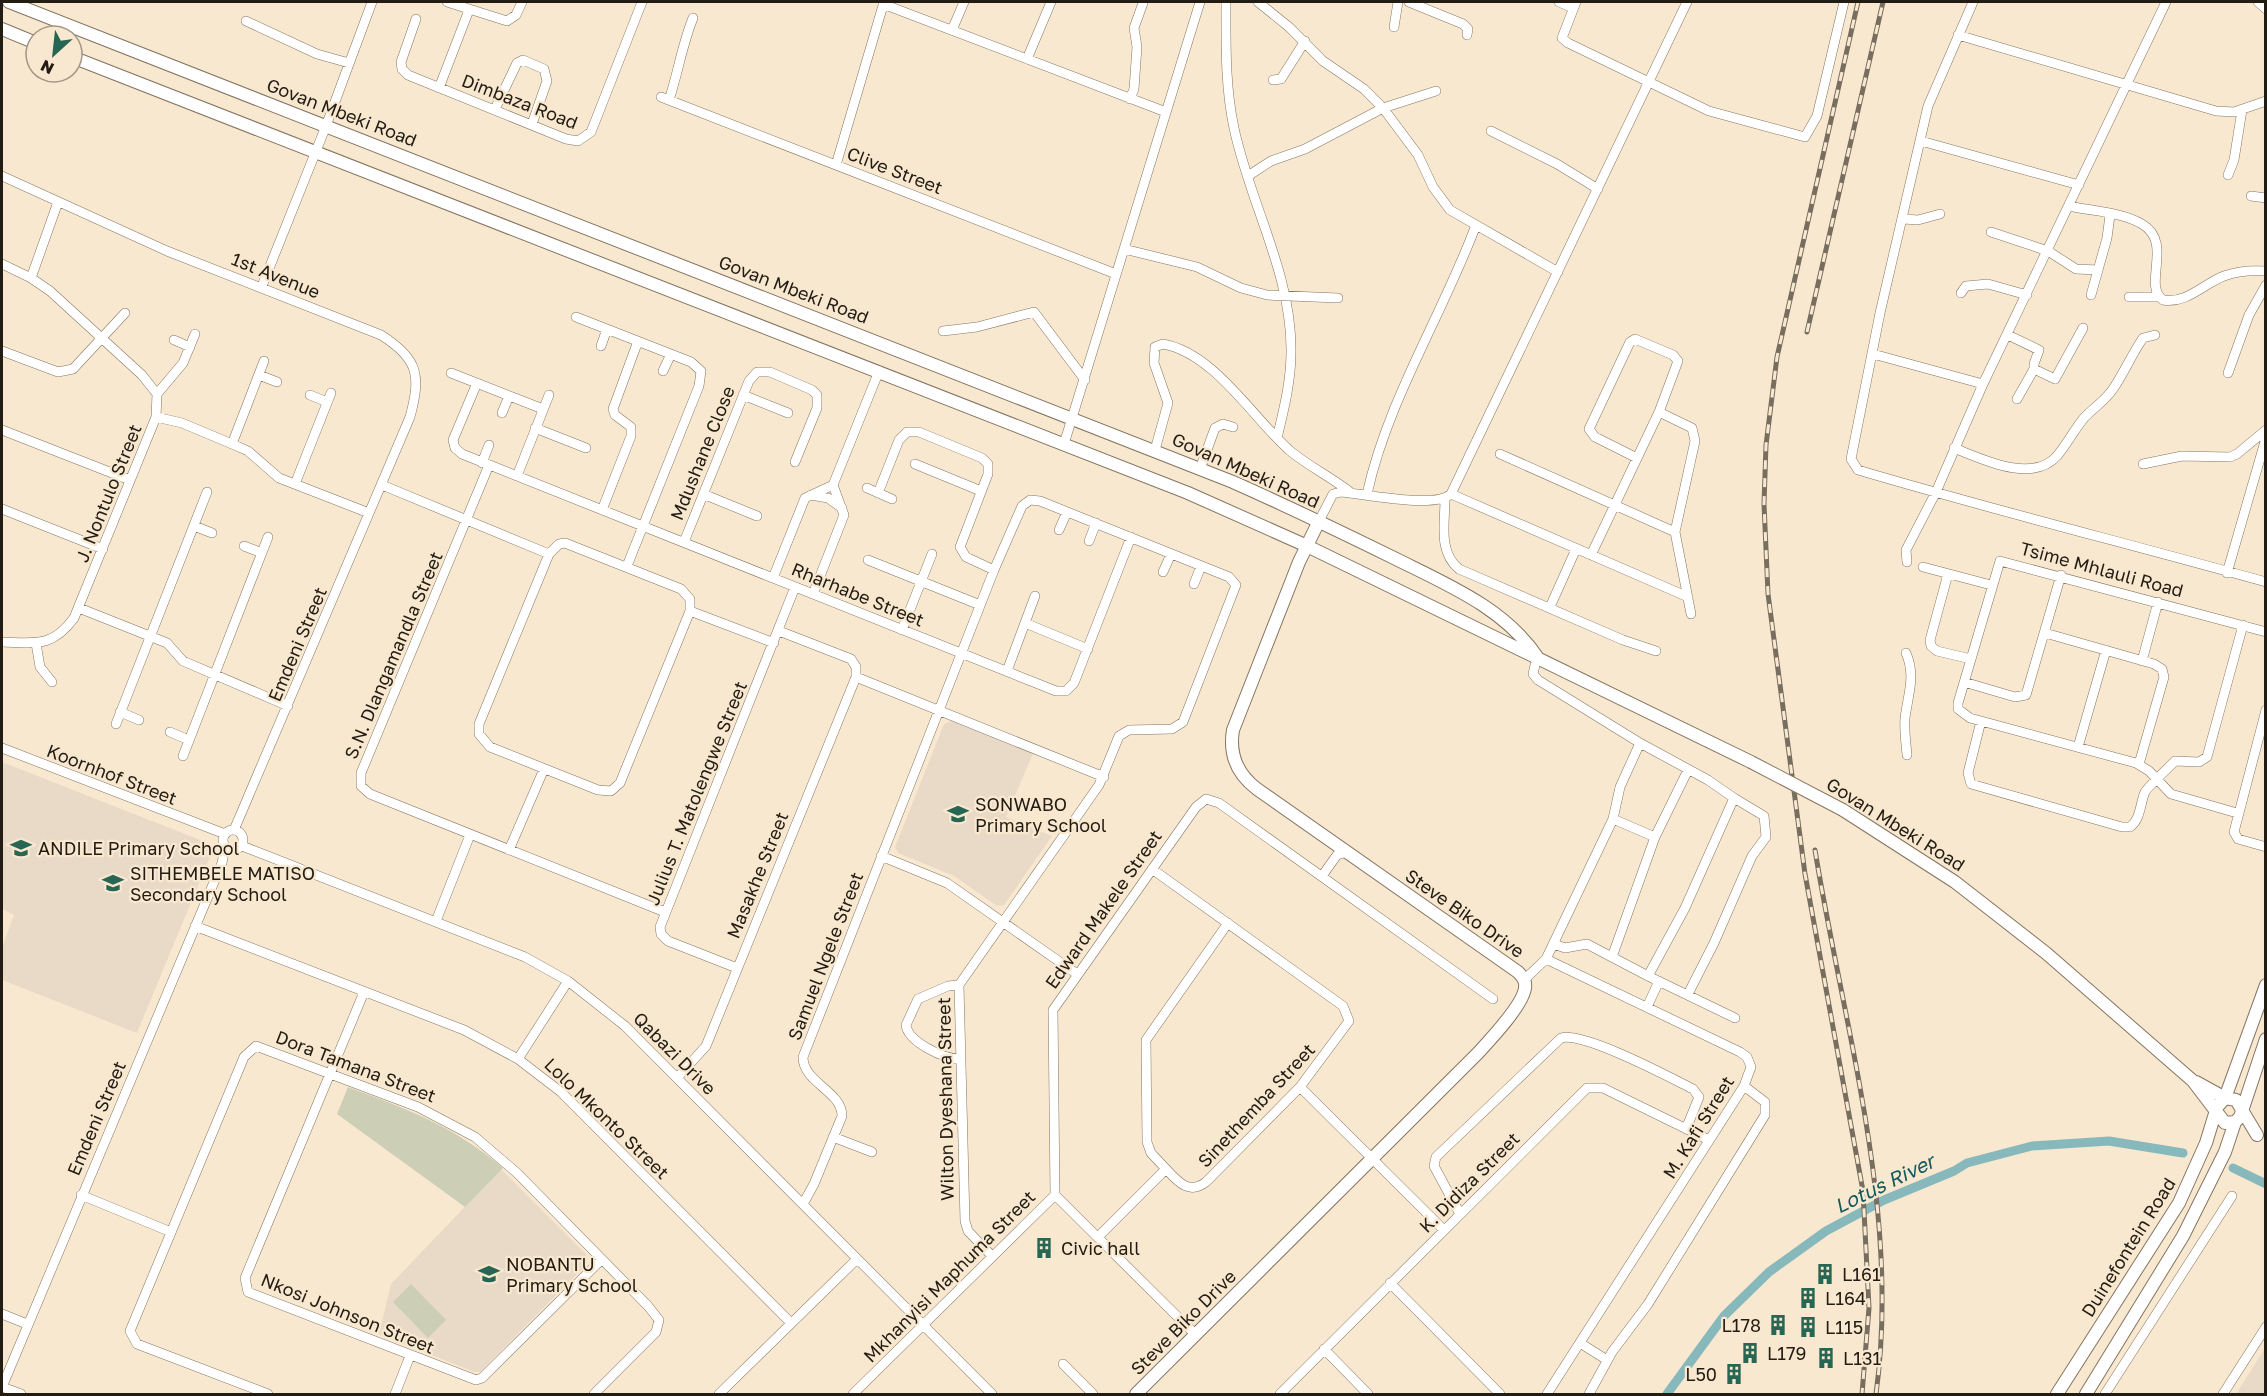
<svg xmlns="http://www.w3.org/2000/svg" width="2267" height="1396" font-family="'Golos Text',sans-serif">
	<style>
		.education { fill: #e9dac8 }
		.green { fill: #cccfb5 }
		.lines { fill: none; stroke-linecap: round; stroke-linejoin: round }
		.canal { stroke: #87b8bb; stroke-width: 9 }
		.minor-casing { stroke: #847560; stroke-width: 10 }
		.major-casing { stroke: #847560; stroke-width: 14 }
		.minor { stroke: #fff; stroke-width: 9 }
		.major { stroke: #fff; stroke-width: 12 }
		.rail-casing { stroke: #786e5f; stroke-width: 5 }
		.rail { stroke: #f9e8d0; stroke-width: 3; stroke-dasharray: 9; stroke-linecap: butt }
		.major-bridge-casing { stroke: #847560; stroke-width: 14; stroke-linecap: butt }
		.major-bridge { stroke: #fff; stroke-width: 12 }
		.labels { text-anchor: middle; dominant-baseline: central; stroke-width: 4.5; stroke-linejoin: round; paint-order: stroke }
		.street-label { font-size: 18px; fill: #221c13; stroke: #f9e8d0 }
		.poi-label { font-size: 18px; fill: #221c13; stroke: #f9e8d0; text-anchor: start }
		.water-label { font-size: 20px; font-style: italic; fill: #12585c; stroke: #f9e8d0 }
	</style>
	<rect width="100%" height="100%" fill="#f9e8d0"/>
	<path class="education" d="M955,719l79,32 -28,66 46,19 -48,69 -7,1 -43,-30 -56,-23 -3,-6 49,-123z
		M2,762l206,81 4,9 -75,181 -135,-53v-33l12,-32 -12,-6z
		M501,1169l85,85 1,10 -107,108h-6l-95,-38 12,-50z
		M2265,1348v46h-29z"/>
	<path class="green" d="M348,1087c61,23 104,38 155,81l-38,39 -128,-93z
		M411,1284l35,36 -18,18 -35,-36z"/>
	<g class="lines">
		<path class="canal" d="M2233,1168l33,16
			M1667,1394l57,-78 45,-44 57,-41 58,-31 70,-29 13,-8 65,-17 77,-5 74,12"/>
		<defs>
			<path id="minor" d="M447,2l60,19 9,-6 6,-13
				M1226,2c0,42 -1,84 8,126 16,76 58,146 57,224 0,29 -7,57 -14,86
				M1258,2l31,25 34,34 41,28 19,19 35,47 15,32 17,23 108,62
				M1409,2l54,22 5,5 -1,6
				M1559,2l14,6
				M1576,2l-14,36 6,5 141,68 96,26 12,-21 27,-114
				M1973,2l-45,104 -48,207 -29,146 7,11c135,40 272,74 408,112
				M2258,2l8,7
				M883,4l283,108
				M416,19l-15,43 1,7 6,6 158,64 12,2 13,-9 51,-130
				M246,21l71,33 32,9
				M1394,27l4,-25
				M952,30l12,-28
				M1958,35l258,76 18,1 32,-11
				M1027,59l24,-57
				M1273,80l8,-1 24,-38
				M439,88l30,-78
				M661,97l455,177
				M1130,99l4,-10 3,-42 -3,-19 9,-25
				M669,100c9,-27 13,-55 24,-82
				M495,109l22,-46 6,-3 21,9 3,12 -15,43
				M1491,131l66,33 41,25
				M1921,141l158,44
				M836,165l48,-163
				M2228,175l6,-15 8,-50
				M2,176l165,75 214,84c38,24 40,41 29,82l-176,413
				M1248,176l23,-15 34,-12 78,-41 53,-17
				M2251,196l15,2
				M2069,206c22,5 53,6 73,18 32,19 0,61 21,76 24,4 40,-16 61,-24 13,-5 27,-6 42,-5
				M1904,219l14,1 22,-6
				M1991,232l57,19 28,18 22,1 -7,25
				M1124,249l73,18 44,21 26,7 71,3
				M2,264l29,14 19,13 92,84 15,19 -1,23 -82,201c-22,30 -39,25 -72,24
				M2098,270l9,-32 3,-23
				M31,278l27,-76
				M262,286l64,-160 46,-124
				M1961,293l5,-7 22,-2 39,11
				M2129,297h30
				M576,317l115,45 10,9 -2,15 -72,180
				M943,331l34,-4 57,-15 51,68
				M2008,335l31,15 -5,14v5l-17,30
				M174,340l16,7
				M601,346l6,-17
				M2,351l56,21 15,-3 52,-56
				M1873,354l110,30
				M2034,369l21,10 28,-51
				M663,371l8,-17
				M451,373l92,36
				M2228,373l21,-58 17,-30
				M259,375l18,7
				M477,383l-24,57 2,8 7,6 594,237h10l8,-8 57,-146
				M157,394l26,-31 12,-29
				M310,395l17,7
				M743,395l45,18
				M502,413l7,-17
				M156,417l26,6 50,21 16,7 31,27 90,35
				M535,428l51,20
				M2,430l128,50
				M232,444l32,-83
				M1064,444l136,-442
				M1954,448c28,11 78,36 103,8 10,-12 17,-26 27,-38 9,-10 21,-17 29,-29 11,-16 19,-35 30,-51l12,-3
				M1155,450l13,-47 -14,-40 1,-16 8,-3c51,9 90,74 126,106 19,16 42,27 61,42
				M1500,454l175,78
				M1637,458l-42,-21 -6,-8 41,-87 5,-3 38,16 5,6 -19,51
				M482,463l7,-18
				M915,464l66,27
				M2143,464l39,-8 48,1 7,-3 29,-24
				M489,465l-128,308v13l9,8 295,118
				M1200,469l15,-41 8,-4 10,3
				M517,476l32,-81
				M295,484l36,-91
				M382,485l167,69
				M867,488l25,11
				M878,493l21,-53 8,-8h12l63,26 6,6v10l-28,73 6,10 28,13
				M703,494l54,22
				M1367,494c21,-95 75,-178 109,-269
				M1451,494l237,103
				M811,495l17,3 14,10
				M1445,499c0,24 -7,53 14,70l164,71 33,11
				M2,509l101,40
				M602,510l29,-74v-9l-16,-12 -2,-6 25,-68
				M1319,521l14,-27 8,-2c24,2 94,17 110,2l236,-492
				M194,526l18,7
				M1059,530l8,-18
				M1089,541l7,-18
				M684,542l65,-161 8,-9h13l42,18 5,5v13l-22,54
				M565,543l116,46 9,10v12l-70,172 -9,8 -13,-1 -108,-43 -11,-13v-10l70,-170 10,-10z
				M244,546l18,7
				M1591,555l68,-143 33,16 3,13 -20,91 16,82
				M868,560l112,45
				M1907,562l-1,-12 30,-58 47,-108 183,-382
				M1923,567l68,18
				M1163,572l8,-18
				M2227,573l39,-135
				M1948,574l-18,66 1,6 6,5 34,8
				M773,578l32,-80 28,-13
				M1194,584l7,-18
				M813,594l31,-79 -11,-30 46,-114
				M1550,607l26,-58
				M79,608l88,35 16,18 105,45
				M690,611l84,32
				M1025,623l63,26
				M902,630l30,-76
				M2045,633l109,31 8,5 2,8 -25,87
				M36,643l4,24 12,15
				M1906,653c10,23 2,41 -1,65 -1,12 1,25 2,37
				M2142,661l16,-59
				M1535,665l-2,9 5,6 102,63
				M1007,671l28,-75
				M856,677l248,100
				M1964,682l51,15 11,-2 35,-120
				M2266,710l-32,122 4,7 28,8
				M120,712l19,8
				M1981,721l-13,52 3,11 151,43h8c11,-8 10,-24 15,-35 1,-3 26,-27 30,-31l24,1 8,-5 36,-132
				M116,724l91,-232
				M170,732l19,8
				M2078,747l28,-97
				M2,748l223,86
				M183,756l85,-219
				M2237,813l-66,-19 -22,-23 -13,-8 -166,-45 -12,-9v-6l42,-142 266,71
				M1613,819l42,18
				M223 840a10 10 0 1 1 20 0a10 10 0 1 1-20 0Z
				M242,846l283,111 43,24 57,45 367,368
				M509,850l35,-81
				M881,856l66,27 130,91
				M1322,876l15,-21 10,-3
				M436,921l34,-86
				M195,926l269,104 54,29 43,33 230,231
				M1554,944l11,4 22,-4 61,32
				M1612,957l43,-120 33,-67
				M1546,959l67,-140 7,-32 20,-44 68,37 26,18
				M737,968l-69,-27 -7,-7 -1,-7 135,-340
				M1524,980l22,-21 194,93 7,5 4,10 -7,19 -197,308
				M959,985l-11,1 -30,13 -12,26c2,17 38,34 54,34
				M364,992l-119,286 3,14 228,88 6,-2 119,-118
				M1688,994l26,-51 38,-87 14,-19 -2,-21 -30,-18 -49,110 -37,68 87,42
				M1647,1007l12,-26
				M518,1059l50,-78
				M677,1078l29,-32 150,-369v-10l-5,-8 -72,-28
				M1300,1087l144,143
				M833,1137l39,15
				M1166,1169l-15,-16 -4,-11 -1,-102 82,-117
				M81,1195l90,37
				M1055,1195l-2,-185 143,-203 10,-8 13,4 274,196
				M1055,1195l141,140
				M803,1204l11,-20 28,-68c0,-25 -39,-33 -39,-59l191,-487 28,-64 8,-6 10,1 189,76 7,8 -53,137 -11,7 -43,1 -10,6 -20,49 -140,200 6,236 3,10 24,25
				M1460,1214l-26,-48 2,-9 125,-119c22,-7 108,39 132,51l6,8 -13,32
				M1098,1237l68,-68c12,13 23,26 40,13l94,-95 49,-66 -6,-15 -191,-137
				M1390,1283l110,111
				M2,1314l25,10
				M1580,1343l27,17
				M1324,1349l44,45
				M1063,1364l30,30
				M2,1387l220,-524 3,-16
				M2,1387l19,7
				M268,1394l-131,-50 -7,-13 114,-274 12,-11 162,61 57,30 42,36 131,133 11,14 -3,12 -62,62
				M395,1394l15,-38
				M719,1394l138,-135
				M853,1394l202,-199
				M1280,1394l307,-306h16l106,52
				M1589,1394l23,-42 36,-48 117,-189v-13l-21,-16
				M2105,1394l127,-198
				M2223,1394l43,-67"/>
			<path id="major" d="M9,2l1224,480c54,24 108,50 161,76 52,26 111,50 144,100
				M2,29l34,14
				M72,57l1116,436 119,53 444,216
				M1843,810l112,72 91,71 147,128 32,42 10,-1 5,-5 26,-78
				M2196,1082l29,16 11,2 21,35
				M2225,1098l41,-113
				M1136,1394l342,-341c12,-13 45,-48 47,-65 1,-7 -2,-11 -7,-16l-261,-183c-20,-15 -28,-35 -24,-59l66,-168 20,-41
				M2057,1394l122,-191 27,-60 11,-36 8,-9
				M2086,1394l97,-158 42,-84 10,-30"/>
		</defs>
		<use href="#minor" class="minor-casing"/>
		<use href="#major" class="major-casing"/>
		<use href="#minor" class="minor"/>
		<use href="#major" class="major"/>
		<defs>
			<path id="rail" d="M1858,2l-81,355 -11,88 -2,59 4,90 37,280 58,317 6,117 -7,86
				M1807,332l76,-330
				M1815,850c29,179 86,362 61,544"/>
		</defs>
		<use href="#rail" class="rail-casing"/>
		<use href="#rail" class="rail"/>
		<defs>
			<path id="major-bridge" d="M1751,762l92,48"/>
		</defs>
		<use href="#major-bridge" class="major-bridge-casing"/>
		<use href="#major-bridge" class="major-bridge"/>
	</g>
	<defs>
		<symbol id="school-bare" viewBox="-9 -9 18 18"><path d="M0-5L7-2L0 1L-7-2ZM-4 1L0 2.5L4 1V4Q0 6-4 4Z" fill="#276653" stroke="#f9e8d0" stroke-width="2.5" paint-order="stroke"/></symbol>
		<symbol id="building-bare" viewBox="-9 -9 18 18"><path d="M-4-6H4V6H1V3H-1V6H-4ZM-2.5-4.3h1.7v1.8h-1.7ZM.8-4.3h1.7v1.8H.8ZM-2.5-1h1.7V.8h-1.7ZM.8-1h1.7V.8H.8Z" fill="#276653" stroke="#f9e8d0" stroke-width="2.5" paint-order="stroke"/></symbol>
	</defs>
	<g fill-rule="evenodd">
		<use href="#school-bare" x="943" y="799" width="30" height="30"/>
		<use href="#school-bare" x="6" y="833" width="30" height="30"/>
		<use href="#school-bare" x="98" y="868" width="30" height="30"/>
		<use href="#building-bare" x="1029" y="1233" width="30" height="30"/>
		<use href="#school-bare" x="474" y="1259" width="30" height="30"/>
		<use href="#building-bare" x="1810" y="1259" width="30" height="30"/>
		<use href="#building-bare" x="1793" y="1283" width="30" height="30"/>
		<use href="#building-bare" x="1763" y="1310" width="30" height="30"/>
		<use href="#building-bare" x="1793" y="1312" width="30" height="30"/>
		<use href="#building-bare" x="1735" y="1338" width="30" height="30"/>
		<use href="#building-bare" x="1811" y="1343" width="30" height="30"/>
		<use href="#building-bare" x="1719" y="1359" width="30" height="30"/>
	</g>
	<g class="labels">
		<g class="street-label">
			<text transform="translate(520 101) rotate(21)">Dimbaza Road</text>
			<text transform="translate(342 112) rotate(21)">Govan Mbeki Road</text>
			<text transform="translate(895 170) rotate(21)">Clive Street</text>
			<text transform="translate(276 275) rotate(22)">1st Avenue</text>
			<text transform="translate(794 289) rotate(21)">Govan Mbeki Road</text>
			<text transform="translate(702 453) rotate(-68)">Mdushane Close</text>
			<text transform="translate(1246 470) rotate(24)">Govan Mbeki Road</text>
			<text transform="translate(108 493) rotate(-68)">J. Nontulo Street</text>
			<text transform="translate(2102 569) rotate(15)">Tsime Mhlauli Road</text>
			<text transform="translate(858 594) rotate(22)">Rharhabe Street</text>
			<text transform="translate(297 644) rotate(-67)">Emdeni Street</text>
			<text transform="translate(393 655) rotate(-67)">S.N. Dlangamandla Street</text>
			<text transform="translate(112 774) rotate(21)">Koornhof Street</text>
			<text transform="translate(696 793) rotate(-68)">Julius T. Matolengwe Street</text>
			<text transform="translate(1896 824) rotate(32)">Govan Mbeki Road</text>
			<text transform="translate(757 875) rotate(-68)">Masakhe Street</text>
			<text transform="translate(1103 909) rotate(-55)">Edward Makele Street</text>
			<text transform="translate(1465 913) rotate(35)">Steve Biko Drive</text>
			<text transform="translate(825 956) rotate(-69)">Samuel Ngele Street</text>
			<text transform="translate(675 1053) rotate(45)">Qabazi Drive</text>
			<text transform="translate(356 1066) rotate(21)">Dora Tamana Street</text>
			<text transform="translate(945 1099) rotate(-91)">Wilton Dyeshana Street</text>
			<text transform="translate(1256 1105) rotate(-47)">Sinethemba Street</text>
			<text transform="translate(96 1118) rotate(-67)">Emdeni Street</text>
			<text transform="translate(607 1118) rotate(44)">Lolo Mkonto Street</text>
			<text transform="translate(1698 1127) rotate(-58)">M. Kafi Street</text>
			<text transform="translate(1469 1182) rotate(-45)">K. Didiza Street</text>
			<text transform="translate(2128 1247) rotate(-58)">Duinefontein Road</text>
			<text transform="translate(949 1276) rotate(-45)">Mkhanyisi Maphuma Street</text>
			<text transform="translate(348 1313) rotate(22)">Nkosi Johnson Street</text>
			<text transform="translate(1183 1322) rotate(-45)">Steve Biko Drive</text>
		</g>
		<g class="poi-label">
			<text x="975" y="804">SONWABO<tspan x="975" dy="21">Primary School</tspan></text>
			<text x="38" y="848">ANDILE Primary School</text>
			<text x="130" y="873">SITHEMBELE MATISO<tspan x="130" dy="21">Secondary School</tspan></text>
			<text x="1061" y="1248">Civic hall</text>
			<text x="506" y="1264">NOBANTU<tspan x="506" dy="21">Primary School</tspan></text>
			<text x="1842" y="1274">L161</text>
			<text x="1825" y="1298">L164</text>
			<text x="1761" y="1325" text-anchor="end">L178</text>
			<text x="1825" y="1327">L115</text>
			<text x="1767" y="1353">L179</text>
			<text x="1843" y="1358">L131</text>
			<text x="1717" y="1374" text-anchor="end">L50</text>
		</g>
		<g class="water-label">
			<text transform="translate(1884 1183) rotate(-26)">Lotus River</text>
		</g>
	</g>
	<rect width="2267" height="1396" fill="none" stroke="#221c13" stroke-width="6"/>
	<g transform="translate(54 54) rotate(207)"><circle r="28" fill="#f9e8d0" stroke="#a39684" stroke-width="1.5"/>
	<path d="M0-4.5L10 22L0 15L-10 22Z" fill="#276653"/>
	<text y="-9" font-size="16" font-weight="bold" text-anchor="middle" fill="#221c13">N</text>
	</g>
</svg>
